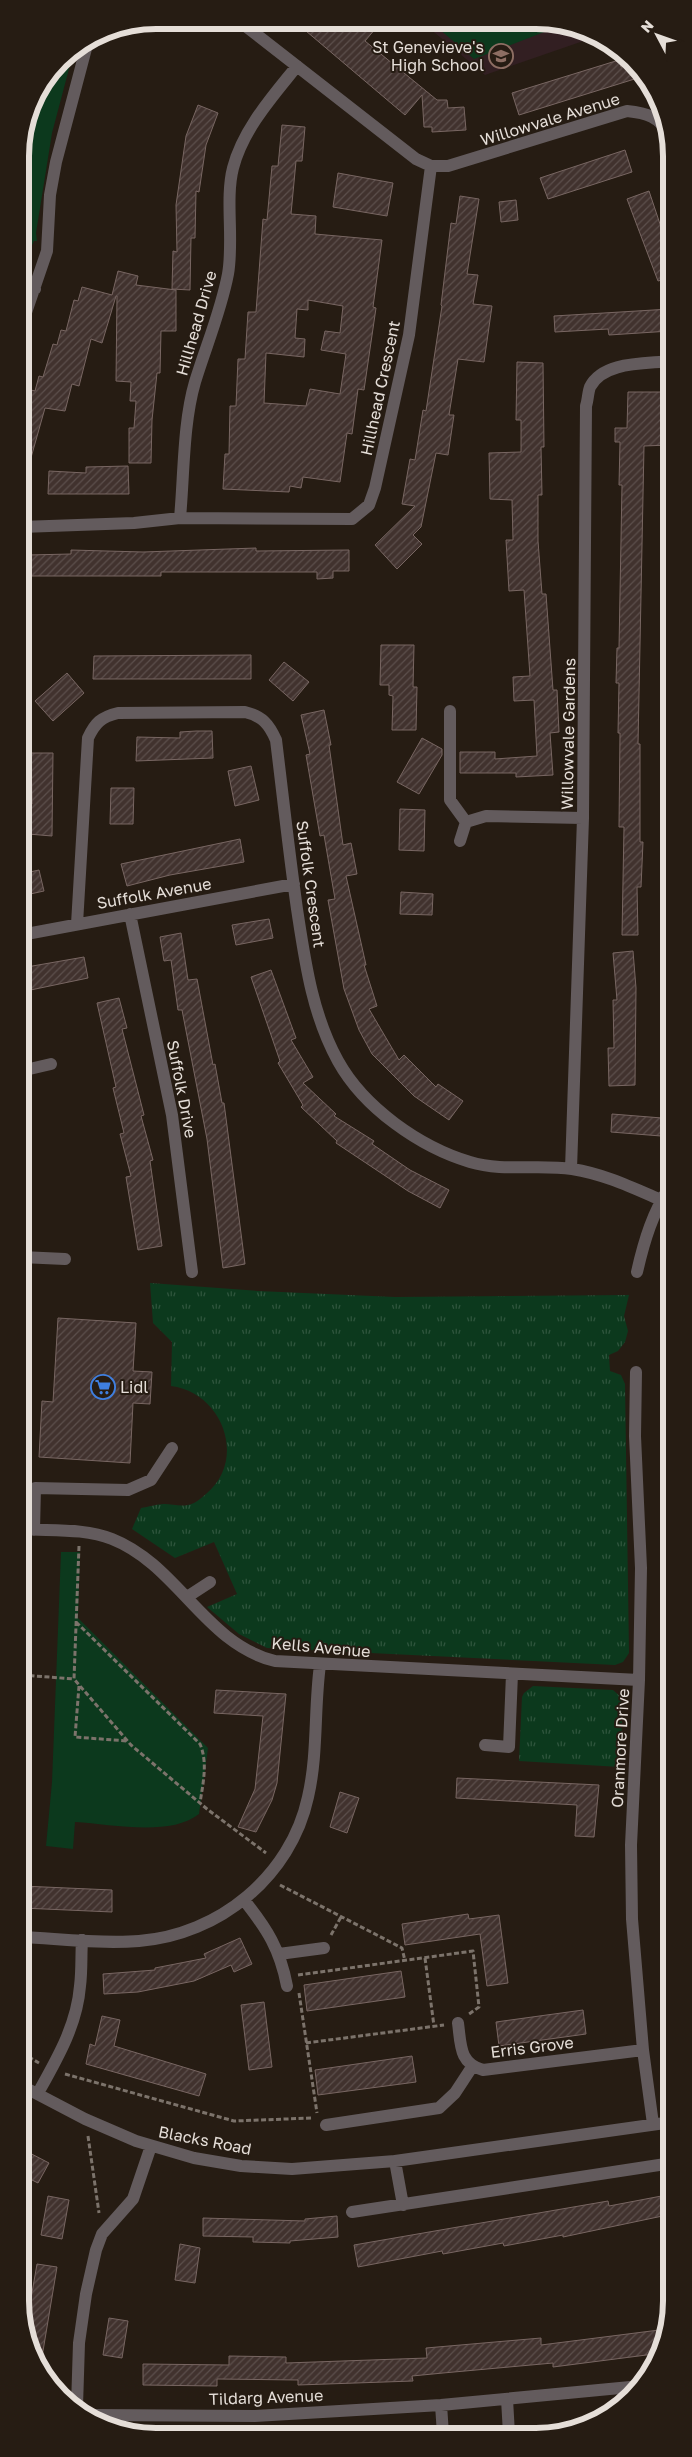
<svg xmlns="http://www.w3.org/2000/svg" width="692" height="2457" font-family="'Golos Text',sans-serif">
	<style>
		.education { fill: #321f22 }
		.green { fill: #0c391d }
		.park { fill: url(#park-tufts) }
		.building { fill: url(#building-hatch); stroke: #786662; fill-rule: evenodd }
		.lines { fill: none; stroke-linecap: round; stroke-linejoin: round }
		.path { stroke: #7c736b; stroke-width: 3; stroke-dasharray: 5 2.5; stroke-linecap: butt }
		.minor { stroke: #635b5d; stroke-width: 12 }
		.labels { text-anchor: middle; dominant-baseline: central; stroke-width: 4; stroke-linejoin: round; paint-order: stroke }
		.poi-label { font-size: 16px; fill: #e5ded8; stroke: #261c13; text-anchor: end }
		.street-label { font-size: 16px; fill: #e5ded8; stroke: #261c13 }
		.rim { fill: none; stroke: #e5ded8; stroke-width: 6 }
	</style>
	<defs>
		<pattern id="park-tufts" width="24" height="20" patternUnits="userSpaceOnUse" patternTransform="scale(1.25)"><rect width="24" height="20" fill="#0c391d"/><path d="M3 7l-1-3M5 7V3M7 7l1-3M15 17l-1-3M17 17v-4M19 17l1-3" fill="none" stroke="#2f553d"/></pattern>
		<pattern id="building-hatch" width="6" height="6" patternUnits="userSpaceOnUse" patternTransform="scale(1.25)"><rect width="6" height="6" fill="#41322e"/><path d="M-1 1l2-2M0 6l6-6M5 7l2-2" fill="none" stroke="#5c4f4c"/></pattern>
	</defs>
	<rect width="100%" height="100%" fill="#261c13"/>
	<path class="education" d="M422,22l141,1 29,15 -107,37z"/>
	<path class="green" d="M431,22l132,1 2,1 -91,35z
		M74,50l-22,83 -16,100 1,8h-3l-7,15 -7,3v-84l27,-97 13,-18z
		M61,1552h19l-2,66 130,130 -9,66c-29,23 -88,10 -124,8l-2,27 -27,-3 6,-64z"/>
	<path class="park" d="M150,1283l108,8 137,6 234,-2 -5,21 4,15 -3,11 -7,9 -9,4 1,16 11,4 4,9 4,269 -6,9 -8,3 -348,-17 -28,-14 -32,-27 30,-13 -23,-52 -39,16 -43,-29 9,-21c7,-1 16,-4 23,-4 10,0 19,4 30,-1 4,-2 8,-6 12,-9 42,-35 16,-102 -35,-108l1,-44 -19,-19z
		M533,1686l80,4 10,9 -3,68 -101,-6 3,-64 2,-4z"/>
	<path class="building" d="M314,21h16l13,11 9,-11h30l-17,20 72,59h10l1,8 16,-1 2,23 -34,2v-5h-8l-2,-32 -17,20 -99,-84z
		M619,60l2,7 13,-4 7,14 -122,38 -7,-22z
		M198,105l20,8 -12,32 -7,47 -3,-1 -1,47h-4l-1,52 -18,-1 1,-38 4,1 -1,-47 10,-69z
		M282,125l23,2 -3,34h-6l-5,53 25,2 -1,18 67,6 -9,67 3,1 -12,82 -6,-1 -6,45 -5,-1 -7,49 -37,-5 -2,11 -11,-2 -1,6 -66,-3 2,-35h4l1,-48h6l2,-47h7l3,-47h8l7,-93 4,1 5,-54h6zM308,300l35,6 -3,27 -15,-2 -4,19 25,4 -6,40 -30,-5 -4,17 -42,-3 2,-50 38,4 1,-18 -10,-1 2,-29 11,1z
		M625,150l7,22 -84,27 -8,-21z
		M338,173l55,10 -6,33 -54,-9z
		M649,191l17,51 4,-2v38l-12,3 -31,-82z
		M460,196l19,3 -12,75 11,1 -5,29 19,2 -8,56 -26,-3 -9,56h5l-6,40 -12,-2 -15,74 -8,8 9,9 -25,25 -22,-24 40,-39 -13,-2 8,-45 5,1 8,-50 3,1 16,-105 -1,-1 10,-82 5,1z
		M516,200l2,20 -17,2 -2,-20z
		M118,271l20,5 -2,9 40,5v41h-15l-1,42h-3l-5,47 -1,43h-22v-35h5l2,-27h-6l1,-19 -15,-1 1,-85h-1l-14,47 -11,-4 -12,47 -7,-2 -7,27 -20,-3 -20,71 -4,-1v-52l10,-36 4,1 4,-15 4,1 10,-33 4,1 4,-15 5,1 8,-31 4,1 4,-14 30,8z
		M670,309v22l-61,4 -1,-6 -53,3 -1,-16z
		M517,362l26,1 1,84h-3l1,48h-4v46l4,53h4l7,96h4l2,42 -9,1 3,42 -37,2v-4h-56v-21h35v7l42,-3 -3,-56 -20,1 -1,-24 17,-1 -6,-86 -15,1 -3,-51h7l-1,-40 -22,-1 -1,-46 32,-1v-32h-5z
		M628,392h36l-1,37h5l1,16 -25,1 -6,298h2v98h3l-2,45h-4l1,48h-16l2,-108h-5l1,-94h-2l1,-50h-3l1,-35h2l3,-163h-3l1,-43h-5v-14h12z
		M128,466l1,28h-81l1,-23 37,2v-6z
		M256,548v3l93,-1v21h-16v7l-16,1v-7h-156v4h-133v-21l43,-1v-4l72,2z
		M381,645h33l-1,42h4l-1,43h-24l1,-34 -4,-1v-10h-9z
		M251,655v24h-158l1,-23z
		M284,662l25,20 -16,19 -24,-21z
		M67,673l17,20 -31,28 -18,-20z
		M324,710l7,35h-2l14,100 8,-2 6,31 -11,2 20,89h-2l13,41 -8,3 30,51 5,-5 32,32 2,-3 25,17 -14,19 -35,-24 -42,-42 -13,-24 -15,-41 -16,-89 7,-1 -11,-64 -4,1 -14,-81 4,-1 -9,-39z
		M196,731h16l1,27 -77,3 1,-24 43,1v-6z
		M422,738l20,11v6l-23,39 -22,-12z
		M31,753h22l-1,83 -24,-2 2,-30h2z
		M251,766l8,34 -24,6 -7,-35z
		M111,788h23l-1,36h-23z
		M400,809l25,1 -1,41 -25,-1z
		M240,839l4,23 -74,13 -43,11 -6,-22z
		M39,870l5,21 -23,5v-22z
		M401,892l32,2 -1,21 -32,-1z
		M269,919l4,19 -37,7 -4,-20z
		M181,933l7,47 9,-1 16,86 2,-1 7,39h2l21,161 -22,4 -16,-129 -25,-129h-4l-7,-50 -7,1 -4,-24z
		M633,951l3,37 -1,97 -26,1 -1,-38h6l-1,-48h4l-4,-47z
		M84,957l4,21 -67,14v-24z
		M271,970l25,68 -5,2 22,37 -10,6 33,31 -2,2 40,25 -2,3 38,26 39,20 -9,18 -32,-17 -72,-48 1,-2 -36,-34 2,-2 -25,-42 2,-2 -29,-84z
		M119,998l8,30 -5,1 22,86 -3,1 12,44 -3,1 12,85 -24,4 -12,-73 5,-1 -11,-42 4,-1 -11,-45 3,-1 -19,-84z
		M612,1114l50,4 -1,18 -50,-4z
		M58,1318l78,5 -3,48 19,1 -2,32 -17,-1 -3,60 -91,-6 3,-56 11,1z
		M216,1690l70,4 -9,89 -5,17 -16,32 -18,-5 17,-38 8,-73 -49,-3z
		M457,1778l142,7 -5,52 -19,-1 2,-31 -121,-7z
		M340,1792l19,6 -12,35 -17,-6z
		M22,1886l90,4v22l-90,-4z
		M468,1914l1,5 30,-4 9,68 -21,3 -7,-52 -75,11 -3,-21z
		M240,1938l12,26 -18,8 -3,-7 -37,16 -56,11 -34,2 -1,-20 52,-4v-2l51,-10 -2,-4z
		M401,1971l4,26 -98,14 -3,-26z
		M264,2002l8,65 -23,3 -8,-65z
		M583,2010l3,24 -87,12 -3,-24z
		M102,2016l18,4 -6,26 92,28 -7,22 -113,-32 4,-20 5,2z
		M412,2056l4,26 -98,13 -3,-25z
		M22,2149l27,14 -11,20 -16,-8z
		M672,2194v20l-109,23v-2l-59,11 -1,-3 -60,11 -1,-3 -84,16 -4,-22 254,-44 1,5z
		M48,2196l21,4 -7,39 -21,-4z
		M337,2216l1,21 -48,4v2l-37,-1v-5l-50,-1v-18l102,3v-2z
		M180,2244l20,4 -5,35 -20,-3z
		M37,2264l20,3 -16,96 -16,-30z
		M109,2318l19,3 -6,37 -19,-3z
		M667,2329l-5,24 -109,14v-4l-110,10 -31,3 1,5 -115,4v-5l-81,-1v7l-74,-1v-21l86,1v-9l57,1v6l141,-5 -1,-10 115,-10v7z"/>
	<g class="lines">
		<path class="path" d="M79,1546l-5,133 57,66 76,64 59,44
			M76,1622l124,122c8,19 3,39 0,59
			M22,1675l52,4
			M79,1686l-4,51 52,4
			M280,1885l122,63 3,13
			M331,1935l10,-18
			M425,1958l9,68
			M298,1975l175,-24 6,56 -10,7
			M299,1993l18,120
			M306,2043l138,-18
			M22,2053l17,10
			M65,2074l169,47 78,-3
			M88,2136l11,77"/>
		<path class="minor" d="M239,21l177,138 15,7h17l179,-55c20,2 32,6 42,23
			M20,284l15,5
			M20,330l27,-79 3,-56 6,-33 32,-121
			M180,518c4,-43 3,-95 15,-136 11,-36 26,-71 33,-108 6,-34 -3,-75 5,-106 10,-39 40,-72 64,-102
			M21,527l113,-4 46,-5 172,1 17,-14 6,-17 34,-153 22,-169
			M450,711v89l16,22
			M460,841l6,-19 20,-6 97,2
			M130,914l42,201 20,157
			M77,924l11,-186c7,-15 13,-21 30,-25l127,-1c17,4 24,12 31,28 7,57 13,113 21,169 8,52 15,105 41,152 26,47 82,86 132,101 33,10 69,2 102,7 32,5 59,18 89,31
			M21,935l273,-51
			M21,1071l30,-7
			M571,1169l12,-351 3,-412c2,-6 2,-14 4,-19 13,-26 56,-23 80,-26
			M21,1257l44,2
			M637,1272c7,-31 16,-61 34,-87
			M636,1372l-1,64 6,132 -2,112 -8,165 1,74 11,131 10,74
			M22,1529c29,2 63,-1 90,10 66,26 93,105 163,122l364,19
			M34,1530l1,-42 93,2 23,-10 21,-32
			M187,1597l23,-15
			M485,1745l24,2 3,-73
			M244,1900c23,29 36,49 43,86
			M22,1937c39,2 79,7 117,4 80,-6 152,-65 169,-144 10,-43 6,-88 12,-132
			M279,1954l45,-6
			M458,2023c3,22 1,40 25,47l160,-20
			M22,2086l63,33 51,22 58,17 47,8 51,3 103,-8 277,-39
			M38,2093c19,-34 39,-68 42,-107 2,-15 1,-31 2,-46
			M326,2125l113,-17 16,-15 17,-26
			M395,2161l8,44
			M352,2212l320,-49
			M507,2399l2,35
			M441,2405l2,29
			M77,2406l2,-63 7,-49 10,-44 6,-16 31,-35 18,-53
			M93,2415l162,1 186,-11 200,-19"/>
	</g>
	<defs>
		<symbol id="school-ring" viewBox="-11 -11 22 22"><circle r="9.5" fill="#261c13" stroke="#8d6e63" stroke-width="1.5"/><path d="M0-5L7-2L0 1L-7-2ZM-4 1L0 2.5L4 1V4Q0 6-4 4Z" fill="#8d6e63"/></symbol>
		<symbol id="supermarket-ring" viewBox="-11 -11 22 22"><circle r="9.5" fill="#261c13" stroke="#3f7fe0" stroke-width="1.5"/><path d="M-6-5.5h2.5l.6 2H6L4.5 2H-2.5L-4.4-4H-6ZM-1.5 3.2a1.3 1.3 0 1 0 .1 0ZM3 3.2a1.3 1.3 0 1 0 .1 0Z" fill="#3f7fe0"/></symbol>
	</defs>
	<g fill-rule="evenodd">
		<use href="#school-ring" x="487" y="42" width="28" height="28"/>
		<use href="#supermarket-ring" x="89" y="1373" width="28" height="28"/>
	</g>
	<g class="labels">
		<g class="poi-label">
			<text x="484" y="47">St Genevieve's<tspan x="484" dy="18">High School</tspan></text>
			<text x="120" y="1387" text-anchor="start">Lidl</text>
		</g>
		<g class="street-label">
			<text transform="translate(550 119) rotate(-17)">Willowvale Avenue</text>
			<text transform="translate(196 323) rotate(-74)">Hillhead Drive</text>
			<text transform="translate(380 388) rotate(-78)">Hillhead Crescent</text>
			<text transform="translate(568 734) rotate(-89)">Willowvale Gardens</text>
			<text transform="translate(311 884) rotate(82)">Suffolk Crescent</text>
			<text transform="translate(154 893) rotate(-10)">Suffolk Avenue</text>
			<text transform="translate(182 1089) rotate(79)">Suffolk Drive</text>
			<text transform="translate(321 1647) rotate(5)">Kells Avenue</text>
			<text transform="translate(620 1748) rotate(-87)">Oranmore Drive</text>
			<text transform="translate(532 2047) rotate(-7)">Erris Grove</text>
			<text transform="translate(205 2140) rotate(11)">Blacks Road</text>
			<text transform="translate(266 2397) rotate(-2)">Tildarg Avenue</text>
		</g>
	</g>
	<path d="M0 0H692V2457H0ZM156 29H536A127 127 0 0 1 663 156V2301A127 127 0 0 1 536 2428H156A127 127 0 0 1 29 2301V156A127 127 0 0 1 156 29Z" fill="#261c13" fill-rule="evenodd"/>
	<path class="rim" d="M156 29H536A127 127 0 0 1 663 156V2301A127 127 0 0 1 536 2428H156A127 127 0 0 1 29 2301V156A127 127 0 0 1 156 29Z"/>
	<g transform="translate(657 35) rotate(311)" stroke="#261c13" stroke-width="4" paint-order="stroke">
	<path d="M0-4L9 19L0 12L-9 19Z" fill="#e5ded8"/>
	<text y="-8" font-size="14" font-weight="bold" text-anchor="middle" fill="#e5ded8">N</text>
	</g>
</svg>
